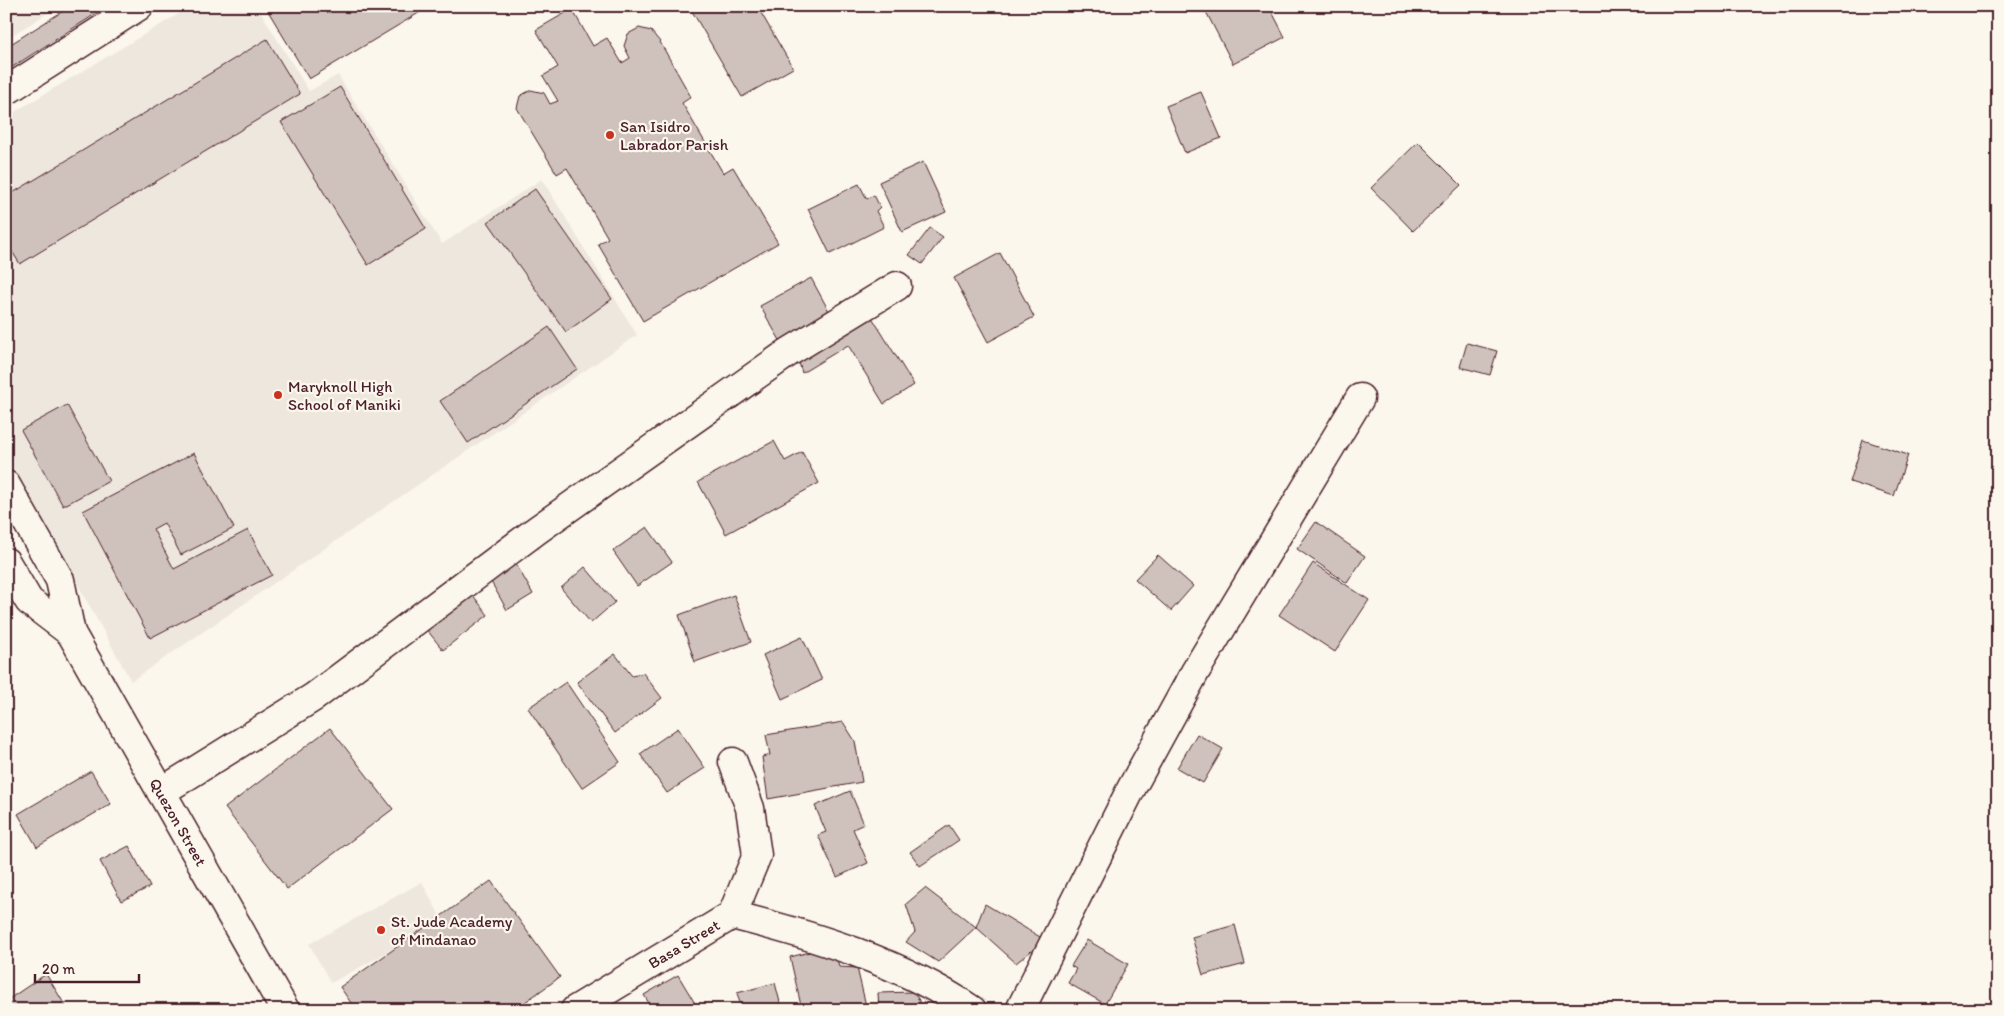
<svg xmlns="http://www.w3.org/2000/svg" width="2004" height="1016" font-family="Itim,sans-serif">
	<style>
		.built { fill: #eee7de }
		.building { fill: #cfc2bc; stroke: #4a1f2b }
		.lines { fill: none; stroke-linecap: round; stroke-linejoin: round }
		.minor-casing { stroke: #4a1f2b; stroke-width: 31 }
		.highway-casing { stroke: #4a1f2b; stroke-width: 31 }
		.minor { stroke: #fbf7ec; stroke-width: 28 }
		.highway { stroke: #fbf7ec; stroke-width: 28 }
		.poi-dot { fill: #c8321e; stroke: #fbf7ec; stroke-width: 2 }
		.labels { text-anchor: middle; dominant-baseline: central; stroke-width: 4.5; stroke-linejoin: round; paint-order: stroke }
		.poi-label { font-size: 16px; fill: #4a1f2b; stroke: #fbf7ec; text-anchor: start }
		.street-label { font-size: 16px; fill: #4a1f2b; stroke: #fbf7ec }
	</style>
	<rect width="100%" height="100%" fill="#fbf7ec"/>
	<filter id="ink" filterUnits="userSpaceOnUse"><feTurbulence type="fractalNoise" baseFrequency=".02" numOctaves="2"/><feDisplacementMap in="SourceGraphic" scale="10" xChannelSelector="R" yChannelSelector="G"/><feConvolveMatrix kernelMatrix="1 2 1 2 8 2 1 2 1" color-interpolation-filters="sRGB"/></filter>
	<g filter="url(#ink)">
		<path class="built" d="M6,6h53l-53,33z
			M192,6h65l52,85 29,-16 104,169 100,-65 95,156 -506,346 -125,-226v-338z
			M422,882l21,40 -112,61 -22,-39z"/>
		<path class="building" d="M71,6h37l-102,65v-24z
			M265,6h162v2l-118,71z
			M689,6h68l36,62 -51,29z
			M1203,6h66l16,31 -52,27z
			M572,9l21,37 14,-8 15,25 8,-5 -6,-12 4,-12 11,-6 12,3 9,11 31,55 -9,6 41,70 10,-6 45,76 -135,78 -45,-77 10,-6 -41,-70 -10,6 -40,-66 3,-12 11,-6 13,3 6,11 8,-3 -15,-25 15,-9 -22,-37z
			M267,39l33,55 -280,170 -14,-22v-45z
			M340,87l86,142 -58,36 -87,-143z
			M1201,92l20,46 -36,15 -19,-47z
			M1418,142l43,43 -48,46 -42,-43z
			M923,162l23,50 -44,20 -23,-50z
			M859,184l8,15 7,-4 6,12 -4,4 8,16 -54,27 -22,-45z
			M535,189l77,110 -46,33 -78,-110z
			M930,228l13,9 -21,27 -13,-9z
			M1000,253l34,64 -46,25 -34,-64z
			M811,278l19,35 -49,29 -21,-36z
			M868,311l46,74 -30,19 -36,-59 -46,28 -5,-18z
			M549,327l28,42 -109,74 -28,-42z
			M1467,343l30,8 -7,24 -30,-8z
			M67,405l42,76 -46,25 -42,-76z
			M1863,440l45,15 -14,41 -44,-14z
			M774,441l11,20 17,-9 17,31 -93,51 -28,-52z
			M194,453l40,75 -53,27 -17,-32 -11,6 21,40 74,-39 24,45 -122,63 -67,-127z
			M1316,522l49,34 -18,27 -50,-34z
			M647,527l25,35 -35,24 -24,-35z
			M1158,555l35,31 -22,25 -36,-32z
			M512,557l21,37 -26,16 -21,-37z
			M1313,563l56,37 -34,52 -56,-37z
			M585,567l30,35 -24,21 -30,-35z
			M469,590l19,25 -45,35 -20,-25z
			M734,595l17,47 -56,20 -16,-47z
			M802,637l20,43 -40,19 -19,-44z
			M615,654l17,22 11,-3 19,25 -47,35 -38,-51z
			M566,682l54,80 -38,26 -54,-80z
			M843,722l12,19 7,41 -94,17 -6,-42 8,-2 -4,-20z
			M330,728l63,81 -106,80 -62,-81z
			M678,728l27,40 -38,25 -27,-39z
			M1197,734l26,15 -20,34 -26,-15z
			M91,771l20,33 -74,43 -19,-33z
			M850,791l14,33 -11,5 15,34 -31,14 -19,-42 8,-3 -11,-26z
			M949,825l10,15 -39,26 -10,-14z
			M129,846l21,41 -29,14 -21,-40z
			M491,881l69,96 -46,33h-158l-16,-23z
			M925,888l51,39 -38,35 -32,-20 9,-10 -9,-28z
			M985,904l60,36 -29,23 -40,-36z
			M1235,925l10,39 -42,11 -11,-38z
			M1087,940l41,24 -23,40 -37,-21 8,-14 -5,-3z
			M834,946l5,21 18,1 10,42h-65l-12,-53z
			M46,974l22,36h-62v-9z
			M678,975l21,35h-46l-9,-15z
			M775,983l7,27h-40l-5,-17z
			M914,992l9,15 36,-4 1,7h-81l-1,-17z"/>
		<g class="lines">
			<defs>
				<path id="minor" d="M6,91l133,-85
					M161,792l153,-95 223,-167 252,-178 108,-66
					M732,915c83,21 169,47 240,95
					M575,1010l157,-95 25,-60 -7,-47 -17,-46
					M1020,1010l111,-221 64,-117 165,-274"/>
				<path id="highway" d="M6,485l54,95 11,53 214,377
					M6,562l23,39 42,32"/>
			</defs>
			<use href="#minor" class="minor-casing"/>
			<use href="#highway" class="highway-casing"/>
			<use href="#minor" class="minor"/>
			<use href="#highway" class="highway"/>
		</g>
	</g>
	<g class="poi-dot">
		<circle cx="610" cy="135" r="5"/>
		<circle cx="278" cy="395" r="5"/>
		<circle cx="381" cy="930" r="5"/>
	</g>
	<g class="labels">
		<g class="poi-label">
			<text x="620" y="126">San Isidro<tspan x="620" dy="18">Labrador Parish</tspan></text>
			<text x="288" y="386">Maryknoll High<tspan x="288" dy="18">School of Maniki</tspan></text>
			<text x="391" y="921">St. Jude Academy<tspan x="391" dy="18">of Mindanao</tspan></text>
		</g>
		<g class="street-label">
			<text transform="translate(178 822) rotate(60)">Quezon Street</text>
			<text transform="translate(684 944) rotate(-31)">Basa Street</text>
		</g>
	</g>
	<rect width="2004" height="1016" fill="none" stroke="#fbf7ec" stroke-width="25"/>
	<rect x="12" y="12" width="1979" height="991" fill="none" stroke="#4a1f2b" stroke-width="2" filter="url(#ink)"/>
	<path d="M35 974v8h104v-8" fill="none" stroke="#4a1f2b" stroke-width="2.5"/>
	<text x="42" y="974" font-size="15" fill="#4a1f2b" stroke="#fbf7ec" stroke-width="4" paint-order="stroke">20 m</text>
</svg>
